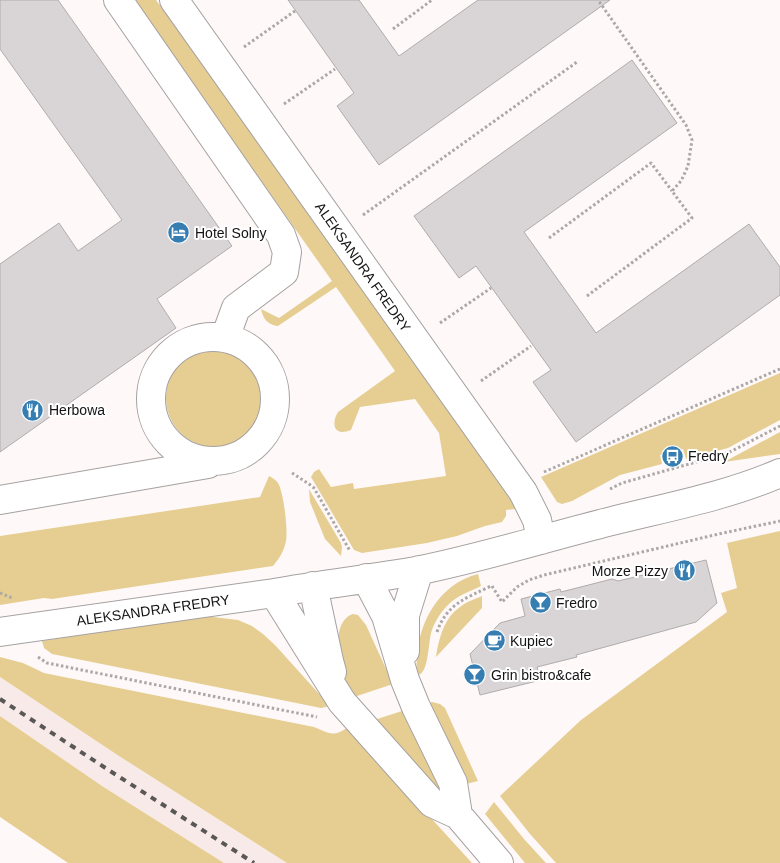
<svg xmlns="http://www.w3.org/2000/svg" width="780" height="863" font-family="Arial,sans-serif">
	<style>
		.built { fill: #f8eae8 }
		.green { fill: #e6ce92 }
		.building { fill: #d9d5d6; stroke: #b0abac }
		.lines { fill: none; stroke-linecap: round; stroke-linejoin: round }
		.minor-casing { stroke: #a6a1a1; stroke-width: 30 }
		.path { stroke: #aca8a7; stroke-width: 3; stroke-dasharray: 2.5 2.5; stroke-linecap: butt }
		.minor { stroke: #fff; stroke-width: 28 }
		.rail { stroke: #5a5757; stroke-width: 4; stroke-dasharray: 6 6; stroke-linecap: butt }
		.labels { text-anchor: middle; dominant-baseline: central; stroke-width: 4; stroke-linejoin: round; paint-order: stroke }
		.poi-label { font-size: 14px; fill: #141212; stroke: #fff; text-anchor: start }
		.street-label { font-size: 14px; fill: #141212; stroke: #fff }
	</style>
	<rect width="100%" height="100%" fill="#fef9f8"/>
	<path class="built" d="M0,677l119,79 168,107h-63l-122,-77 -102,-70z"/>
	<path class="green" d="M133,0h23l241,338 100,142 17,20 2,9 -10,1v6l-4,6 -17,4 -28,10 -30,7 -65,10 -8,-3 -43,-73 3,-5 5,-3 12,18 22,-4 1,6 92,-13 -7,-43 -24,-34 -55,8 -9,23c-3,1 -6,2 -9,2 -11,-1 -8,-14 -4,-20l57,-41 -59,-84 -58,39c-10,-1 -15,-7 -17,-17l18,9 53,-37z
		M166 398a49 49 0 1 1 98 0a49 49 0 1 1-98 0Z
		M780,373v47l-52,28 -42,11 -3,-10 -23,6 2,9 -42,11 -48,26 -10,3 -5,-2 -16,-25z
		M780,432v22l-56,8z
		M269,476c4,2 7,4 9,7 6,10 10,48 8,58 -2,10 -7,18 -13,25l-221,33 -8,-1 -44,7v-69l260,-39z
		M309,489l32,54 1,4 -1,9 -16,-17 -15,-37z
		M780,531v332h-224l-26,-29 -30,-38 81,-76 146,-108 -6,-19 16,-5 -10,-45z
		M478,574l3,12c-12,6 -25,10 -34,20 -7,7 -13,17 -16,27 -2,9 -3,32 -8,38 -2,3 -2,3 -6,4 -4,-42 17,-90 61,-101z
		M482,596v12l-46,49c3,-19 8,-39 24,-50 6,-5 15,-8 22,-11z
		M353,614l5,1 8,10 27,59 -39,13c-5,-9 -11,-19 -13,-29 -4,-16 -7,-48 12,-54z
		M205,616l33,4 14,6 11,8 12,11 55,61 -9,2 -269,-54 -8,-6 -2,-7z
		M0,657l23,6 21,10 270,54c15,6 19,11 34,0l124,136h-185l-168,-107 -119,-79z
		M432,702l8,2 5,4 33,73 -12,3 -39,-81z
		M405,710l38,82 -1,2 -68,-74z
		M0,716l102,70 122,77h-156l-68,-46z
		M494,802l30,37 22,24h-21l-40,-49z"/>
	<path class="building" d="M0,0h58l174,246 -75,53 19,29 -176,124v-188l59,-41 19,28 44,-31 -122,-171z
		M288,0h71l40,56 79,-56h132l-231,165 -42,-59 17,-13z
		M632,60l45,63 -153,109 72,101 153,-109 31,43v28l-204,147 -43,-60 18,-12 -75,-104 -17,12 -45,-62z
		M706,560l11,43 -21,19 -120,33 1,2 -40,10 4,13 -61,15 -10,-41 30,-31 25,-7 -4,-17 39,-10 1,3 51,-13 6,2z"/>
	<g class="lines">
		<defs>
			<path id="minor" d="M118,0l163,235 6,17 -3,20 -48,36 -11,30
				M174,0l349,492 14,28 4,20
				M151 399a62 62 0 1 1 124 0a62 62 0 1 1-124 0Z
				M0,500l208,-36
				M366,578l20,38 19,64 11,27 37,76 5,32
				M313,586l16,75 3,11
				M274,593l68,109 90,101 26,12 41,48
				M0,632l274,-39c49,-9 98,-14 147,-23 64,-13 127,-33 191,-49 56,-14 115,-25 168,-48
				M405,651v-36l14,-45"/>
		</defs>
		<use href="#minor" class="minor-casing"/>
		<path class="path" d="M393,29l39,-29
			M244,47l51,-36
			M284,104l51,-35
			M363,215l214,-153
			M549,238l102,-75 21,28
			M587,296l105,-78 -20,-27 9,-10 7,-15 4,-26 -6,-15 -88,-125
			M440,323l51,-35
			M481,381l50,-35
			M544,472l236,-103
			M292,473l17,11 5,4 36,63
			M610,489l12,-6 106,-30 52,-27
			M492,586l10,16 15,-15 12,-7 15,-5 179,-42 57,-12
			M0,593l10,4 3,3
			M437,632c10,-29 30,-34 54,-46
			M38,657l9,6 270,54"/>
		<use href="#minor" class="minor"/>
		<path class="rail" d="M0,699l107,70 147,94"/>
	</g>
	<defs>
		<symbol id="hotel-disc" viewBox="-11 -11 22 22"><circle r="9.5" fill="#367eb2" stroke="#fff"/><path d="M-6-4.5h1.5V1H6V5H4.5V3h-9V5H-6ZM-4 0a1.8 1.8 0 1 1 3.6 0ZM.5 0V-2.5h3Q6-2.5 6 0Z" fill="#fff"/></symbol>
		<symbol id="restaurant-disc" viewBox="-11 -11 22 22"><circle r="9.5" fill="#367eb2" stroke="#fff"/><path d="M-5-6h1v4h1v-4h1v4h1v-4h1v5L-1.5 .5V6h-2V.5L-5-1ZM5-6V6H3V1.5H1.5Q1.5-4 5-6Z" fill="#fff"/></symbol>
		<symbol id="bus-disc" viewBox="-11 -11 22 22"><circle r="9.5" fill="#367eb2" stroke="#fff"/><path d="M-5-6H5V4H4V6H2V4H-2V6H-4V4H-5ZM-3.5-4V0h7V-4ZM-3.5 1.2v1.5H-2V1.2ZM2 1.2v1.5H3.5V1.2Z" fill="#fff"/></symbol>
		<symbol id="bar-disc" viewBox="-11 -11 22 22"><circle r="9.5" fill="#367eb2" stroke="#fff"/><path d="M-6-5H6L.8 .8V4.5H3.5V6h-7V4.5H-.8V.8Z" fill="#fff"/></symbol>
		<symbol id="cafe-disc" viewBox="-11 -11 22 22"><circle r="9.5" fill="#367eb2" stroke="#fff"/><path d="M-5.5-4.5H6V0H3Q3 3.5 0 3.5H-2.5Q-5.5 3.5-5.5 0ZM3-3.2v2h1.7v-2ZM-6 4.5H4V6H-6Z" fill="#fff"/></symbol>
	</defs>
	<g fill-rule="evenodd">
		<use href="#hotel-disc" x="166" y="220" width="25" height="25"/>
		<use href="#restaurant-disc" x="20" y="398" width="25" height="25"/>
		<use href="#bus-disc" x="660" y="444" width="25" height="25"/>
		<use href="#restaurant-disc" x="672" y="558" width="25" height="25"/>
		<use href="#bar-disc" x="528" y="590" width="25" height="25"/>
		<use href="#cafe-disc" x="482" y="628" width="25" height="25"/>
		<use href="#bar-disc" x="462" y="662" width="25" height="25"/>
	</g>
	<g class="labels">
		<g class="poi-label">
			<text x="195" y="233">Hotel Solny</text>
			<text x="49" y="410">Herbowa</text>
			<text x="688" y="456">Fredry</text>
			<text x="668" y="571" text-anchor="end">Morze Pizzy</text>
			<text x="556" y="603">Fredro</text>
			<text x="510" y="641">Kupiec</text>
			<text x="491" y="675">Grin bistro&amp;cafe</text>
		</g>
		<g class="street-label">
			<text transform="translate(363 267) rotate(55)">ALEKSANDRA FREDRY</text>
			<text transform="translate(153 610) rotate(-8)">ALEKSANDRA FREDRY</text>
		</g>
	</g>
</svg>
